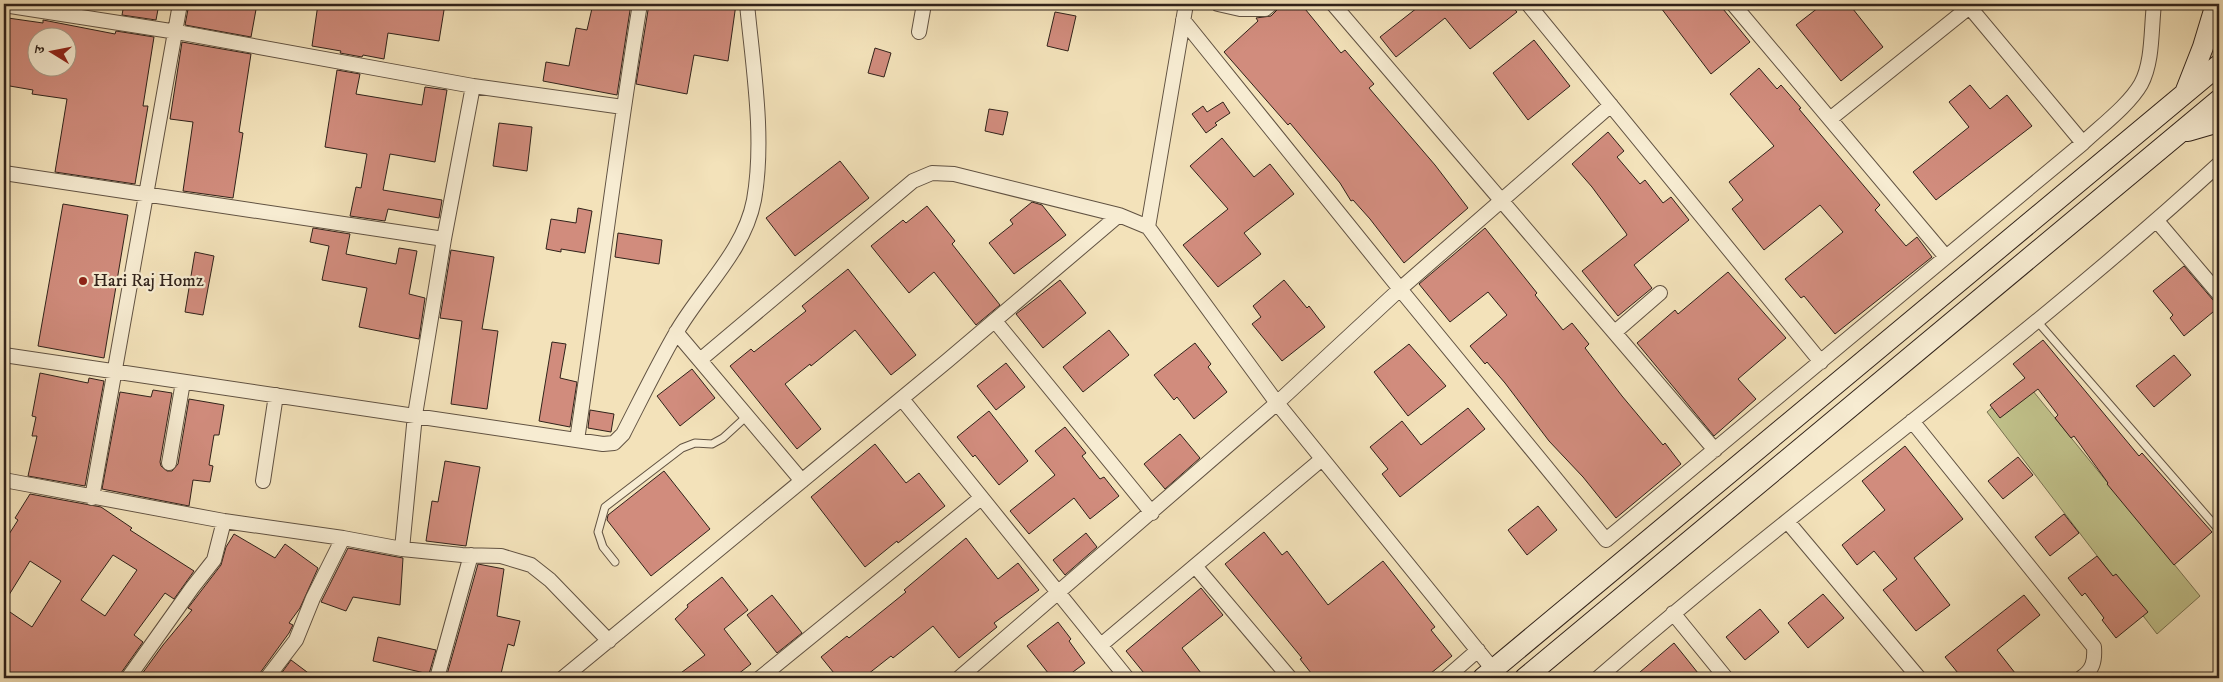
<svg xmlns="http://www.w3.org/2000/svg" width="2223" height="682" font-family="'IM FELL DW Pica','Noto Serif Devanagari',serif">
	<style>
		.green { fill: #c1c28b; stroke: #787252 }
		.building { fill: #d18c7d; stroke: #30221a; fill-rule: evenodd }
		.lines { fill: none; stroke-linecap: round; stroke-linejoin: round }
		.lane-casing { stroke: #615242; stroke-width: 9 }
		.street-casing { stroke: #615242; stroke-width: 16 }
		.secondary-casing { stroke: #30221a; stroke-width: 22 }
		.lane { stroke: #f7ecd2; stroke-width: 7 }
		.street { stroke: #f7ecd2; stroke-width: 14 }
		.secondary { stroke: #f7ecd2; stroke-width: 20 }
		.poi-dot { fill: #8f2418; stroke: #f7ecd2; stroke-width: 2 }
		.labels { text-anchor: middle; dominant-baseline: central; stroke-width: 4.5; stroke-linejoin: round; paint-order: stroke }
		.poi-label { font-size: 18px; fill: #30221a; stroke: #f7ecd2; text-anchor: start }
	</style>
	<rect width="100%" height="100%" fill="#f3e2ba"/>
	<filter id="stains"><feTurbulence type="fractalNoise" baseFrequency=".004" numOctaves="4"/><feColorMatrix values="0 0 0 0 .2 0 0 0 0 .09 0 0 0 0 .02 0 0 0 .5 -.17"/></filter>
	<radialGradient id="worn" r=".72"><stop offset=".6" stop-color="#630" stop-opacity="0"/><stop offset="1" stop-color="#630" stop-opacity=".3"/></radialGradient>
	<path class="green" d="M2024,380l176,216 -43,38 -170,-222z"/>
	<path class="building" d="M124,4h35l-3,16 -34,-5z
		M189,4h68l-6,33 -66,-12z
		M318,4h127l-6,37 -51,-8 -4,26 -21,-4 -1,2 -22,-4 1,-2 -29,-5z
		M593,4h38l-14,91 -74,-14 3,-19 23,4 7,-38 11,2z
		M649,4h87l-8,57 -34,-6 -7,39 -51,-10z
		M1280,4h21l40,49 4,-3 29,34 -5,4 66,77 33,43 -64,55 -34,-44 -17,-19 -2,1 -11,-18 -50,-60 -2,2 -64,-73 34,-31 -2,-3 15,-2 6,-6z
		M1422,4h88l7,8 -47,37 -25,-31 -49,39 -16,-20z
		M1658,4h61l31,38 -39,32z
		M1823,4h26l34,43 -42,34 -45,-56z
		M1055,12l21,4 -8,35 -21,-5z
		M8,18l35,5v-3l72,14 1,-3 38,6 -11,69h5l-13,78 -80,-12 12,-73 -35,-5 1,-4 -29,-5v-41zM38,38h30v30h-30z
		M1534,40l36,46 -42,34 -35,-47z
		M182,42l69,12 -12,78 4,1 -10,65 -50,-7 10,-69 -23,-3z
		M875,48l16,5 -7,24 -16,-4z
		M1759,68l18,21 4,-4 20,23 -2,1 81,96 -5,5 31,36 11,-9 15,20 -97,77 -31,-38 -3,2 -16,-19 58,-47 -23,-27 -56,45 -32,-41 11,-9 -14,-18 45,-36 -44,-52z
		M337,70l23,4 -4,20 66,11 3,-18 22,3 -12,72 -45,-8 -7,36 59,10 -3,18 -51,-9 -3,12 -35,-5 6,-29 5,1 6,-34 -42,-7z
		M1970,85l20,24 17,-14 25,31 -96,74 -23,-28 56,-45 -20,-25z
		M1223,102l7,11 -15,10 2,2 -11,8 -14,-19 11,-8 4,6z
		M989,109l19,3 -5,23 -18,-4z
		M499,123l33,4 -5,44 -34,-5z
		M1608,132l16,19 -7,6 23,27 5,-4 18,23 8,-6 18,23 -55,45 18,23 -34,28 -36,-45 45,-36 -1,-2 -34,-46 -20,-23z
		M1222,138l32,39 16,-13 24,30 -50,39 17,21 -43,33 -35,-42 45,-36 -38,-43z
		M840,161l29,37 -74,58 -29,-38z
		M1032,202l10,3 24,30 -52,39 -25,-31 24,-19 -3,-4z
		M63,204l65,11 -24,143 -66,-12z
		M927,206l28,35 -3,3 48,61 -24,20 -42,-53 -25,21 -38,-47 32,-26 3,3z
		M578,208l14,3 -7,42 -24,-4v3l-15,-3 5,-30 25,4z
		M313,228l37,6 -4,20 50,10 3,-16 18,3 -8,43 16,4 -6,41 -60,-12 8,-39 -45,-8 7,-34 -19,-4z
		M1485,228l52,65 -2,2 28,35 9,-7 17,21 -4,4 37,48 41,49 2,-2 16,21 -65,54 -33,-41 -34,-36 -44,-58 -18,-21 -2,2 -15,-18 37,-31 -19,-23 -38,30 -31,-38z
		M618,233l44,7 -3,24 -44,-7z
		M451,250l43,7 -12,72 16,2 -11,78 -36,-5 11,-83 -22,-3z
		M195,252l19,4 -11,59 -18,-3z
		M2184,266l35,41 -35,29 -14,-18 3,-3 -20,-24z
		M848,269l68,86 -25,20 -36,-45 -44,36 -1,-2 -25,20 36,45 -24,20 -67,-83 21,-17 3,3 52,-41 -4,-5z
		M1728,272l58,66 -48,41 18,20 -42,37 -77,-93 38,-33 3,4z
		M1060,280l26,33 -43,35 -27,-34z
		M1284,280l23,28 2,-2 16,21 -43,34 -30,-37 9,-7 -8,-11z
		M1109,330l20,25 -46,37 -20,-25z
		M2043,340l96,116 3,-3 70,79 -38,33 -67,-81 1,-1 -34,-47 -3,2 -16,-20 3,-3 -20,-26 -38,29 -10,-13 35,-27 -12,-14z
		M552,342l14,2 -6,34 17,4 -7,45 -31,-6z
		M1195,343l16,21 -3,3 19,25 -33,27 -17,-22 -3,3 -20,-25z
		M1409,344l37,42 -38,30 -34,-44z
		M2174,355l17,20 -37,32 -18,-21z
		M1006,363l19,24 -29,23 -19,-24z
		M692,369l23,29 -35,28 -23,-30z
		M40,373l48,10 1,-5 15,3 -19,105 -57,-10 9,-40h-5l4,-19 -4,-1z
		M153,390l19,3 -12,69 1,4 6,5h5l6,-7 11,-65 35,6 -5,30h-5l-5,30 4,1 -3,16 -17,-2 -4,26 -87,-17 18,-97 31,5z
		M1468,408l17,21 -85,68 -18,-23 6,-5 -18,-22 32,-26 19,24z
		M590,410l24,4 -3,18 -23,-4z
		M989,411l39,50 -29,24 -24,-30 -2,2 -16,-20z
		M1065,427l21,26 -4,3 18,23 4,-2 15,19 -29,23 -16,-21 -45,36 -19,-23 45,-36 -20,-24z
		M1180,434l20,24 -35,31 -21,-25z
		M875,444l31,39 13,-10 26,33 -47,37 -1,-2 -32,26 -54,-70z
		M1905,446l58,73 -49,39 36,47 -34,26 -33,-41 14,-11 -23,-28 -17,14 -15,-20 43,-35 -23,-29z
		M2018,457l15,18 -30,24 -15,-18z
		M445,461l35,6 -14,79 -40,-5 6,-40 6,1z
		M664,471l46,58 -59,47 -44,-56 1,-5z
		M30,494l71,13 31,21 -2,2 64,41 -20,28 -9,-6 -31,42 9,7 -22,31 -2,5h-115v-70l28,19 29,-46 -31,-20 -26,42v-61l14,-22 -3,-2zM113,555l24,15 -32,46 -24,-16z
		M1538,506l19,24 -30,25 -19,-25z
		M2064,514l15,19 -29,23 -15,-19z
		M1264,532l18,23 5,-4 41,54 55,-44 52,66 -4,3 21,26 -27,22h-110l-15,-19 2,-1 -77,-94z
		M1086,533l11,14 -32,28 -12,-15z
		M234,534l41,24 10,-14 33,24 -18,40 -11,15 4,2 -4,8 -29,40 -2,5h-119l24,-33 29,-35 -4,-2 33,-43 5,-18z
		M966,538l32,41 20,-16 21,27 -45,33 3,4 -38,31 -26,-32 -40,32 -2,-2 -28,22h-25l-17,-21 26,-21 2,2 57,-46 -2,-2z
		M348,548l55,10 -3,47 -47,-8 -7,14 -25,-9z
		M2097,556l16,20 3,-2 32,38 -32,26 -14,-18 2,-2 -19,-25 -3,3 -14,-18z
		M478,564l26,5 -7,47 23,5 -6,25 -6,-2 -8,34h-54z
		M722,577l26,33 -24,19 27,35 -18,14h-59l31,-23 -30,-36 13,-12 -1,-2z
		M1201,588l22,27 -41,33 19,25 -7,5h-46l-22,-27z
		M1823,594l21,24 -36,30 -20,-25z
		M772,595l30,38 -25,20 -30,-38z
		M2024,595l16,20 -43,35 22,28h-57l-17,-21z
		M1760,609l19,23 -34,28 -19,-23z
		M1058,622l13,17 -2,2 16,22 -20,15h-13l-25,-32z
		M378,637l58,13 -7,24 -56,-13z
		M1674,643l28,35h-69z
		M291,660l24,18h-37z"/>
	<g class="lines">
		<defs>
			<path id="lane" d="M2037,321l182,209
				M615,562l-12,-15 -5,-15 7,-25 77,-59 13,-5 17,1 11,-6 24,-22"/>
			<path id="street" d="M1186,4l-38,223 129,176 223,275
				M1218,4l22,5h25l6,-5
				M1333,4l382,446
				M1528,4l293,358
				M1733,4l213,253
				M1967,4l116,139c18,-17 46,-38 58,-59 12,-22 10,-55 13,-80
				M4,5l173,27 296,54 150,21
				M1183,20l217,269 206,251 477,-397
				M919,32l5,-28
				M1830,119l143,-115
				M4,173l440,66
				M2157,221l62,73
				M995,321l157,192
				M676,332l126,149
				M1615,332l45,-39
				M4,355l599,89 11,-1 9,-9c17,-33 34,-68 53,-101 25,-44 68,-81 78,-133 11,-62 -1,-133 -7,-196
				M700,360l213,-179 19,-8 22,1 165,41 29,12
				M902,399l225,279
				M1912,421l182,226c1,14 -1,23 -13,31
				M577,440c22,-145 39,-291 63,-436
				M169,463l14,-81
				M4,480l220,41 119,17 59,11 60,6 39,1 30,9 19,15 59,61
				M263,481l13,-86
				M92,498l88,-494
				M1787,521l132,157
				M402,549l13,-134 29,-176 29,-153
				M1195,566l95,112
				M1673,613l53,65
				M1101,645l221,-186
				M128,678l64,-90 22,-28 10,-39
				M267,678l29,-38 17,-42 30,-60
				M437,678l34,-123
				M563,678l384,-317 172,-146
				M760,678l221,-180
				M959,678l318,-275 123,-114 211,-184
				M1446,678l32,-28
				M1598,678c203,-177 423,-332 621,-514"/>
			<path id="secondary" d="M2185,93l18,-46 13,-43
				M2188,131l31,-9
				M1483,678l736,-613
				M1525,678l694,-578"/>
		</defs>
		<use href="#lane" class="lane-casing"/>
		<use href="#street" class="street-casing"/>
		<use href="#secondary" class="secondary-casing"/>
		<use href="#lane" class="lane"/>
		<use href="#street" class="street"/>
		<use href="#secondary" class="secondary"/>
	</g>
	<circle class="poi-dot" cx="83" cy="281" r="5"/>
	<g class="labels">
		<g class="poi-label">
			<text x="93" y="281">Hari Raj Homz</text>
		</g>
	</g>
	<rect width="2223" height="682" fill="none" stroke="#f3e2ba" stroke-width="20"/>
	<rect x="5" y="5" width="2213" height="672" fill="none" stroke="#30221a" stroke-width="2.5"/>
	<rect x="10" y="10" width="2203" height="662" fill="none" stroke="#30221a"/>
	<g transform="translate(52 52) rotate(280)"><circle r="24" fill="#f7ecd2" stroke="#a79b88"/>
	<path d="M0-4L9 19L0 12L-9 19Z" fill="#8f2418"/>
	<text y="-8" font-size="14" font-weight="bold" text-anchor="middle" fill="#30221a">उ</text>
	</g>
	<rect width="100%" height="100%" filter="url(#stains)"/>
	<rect width="100%" height="100%" fill="url(#worn)"/>
</svg>
